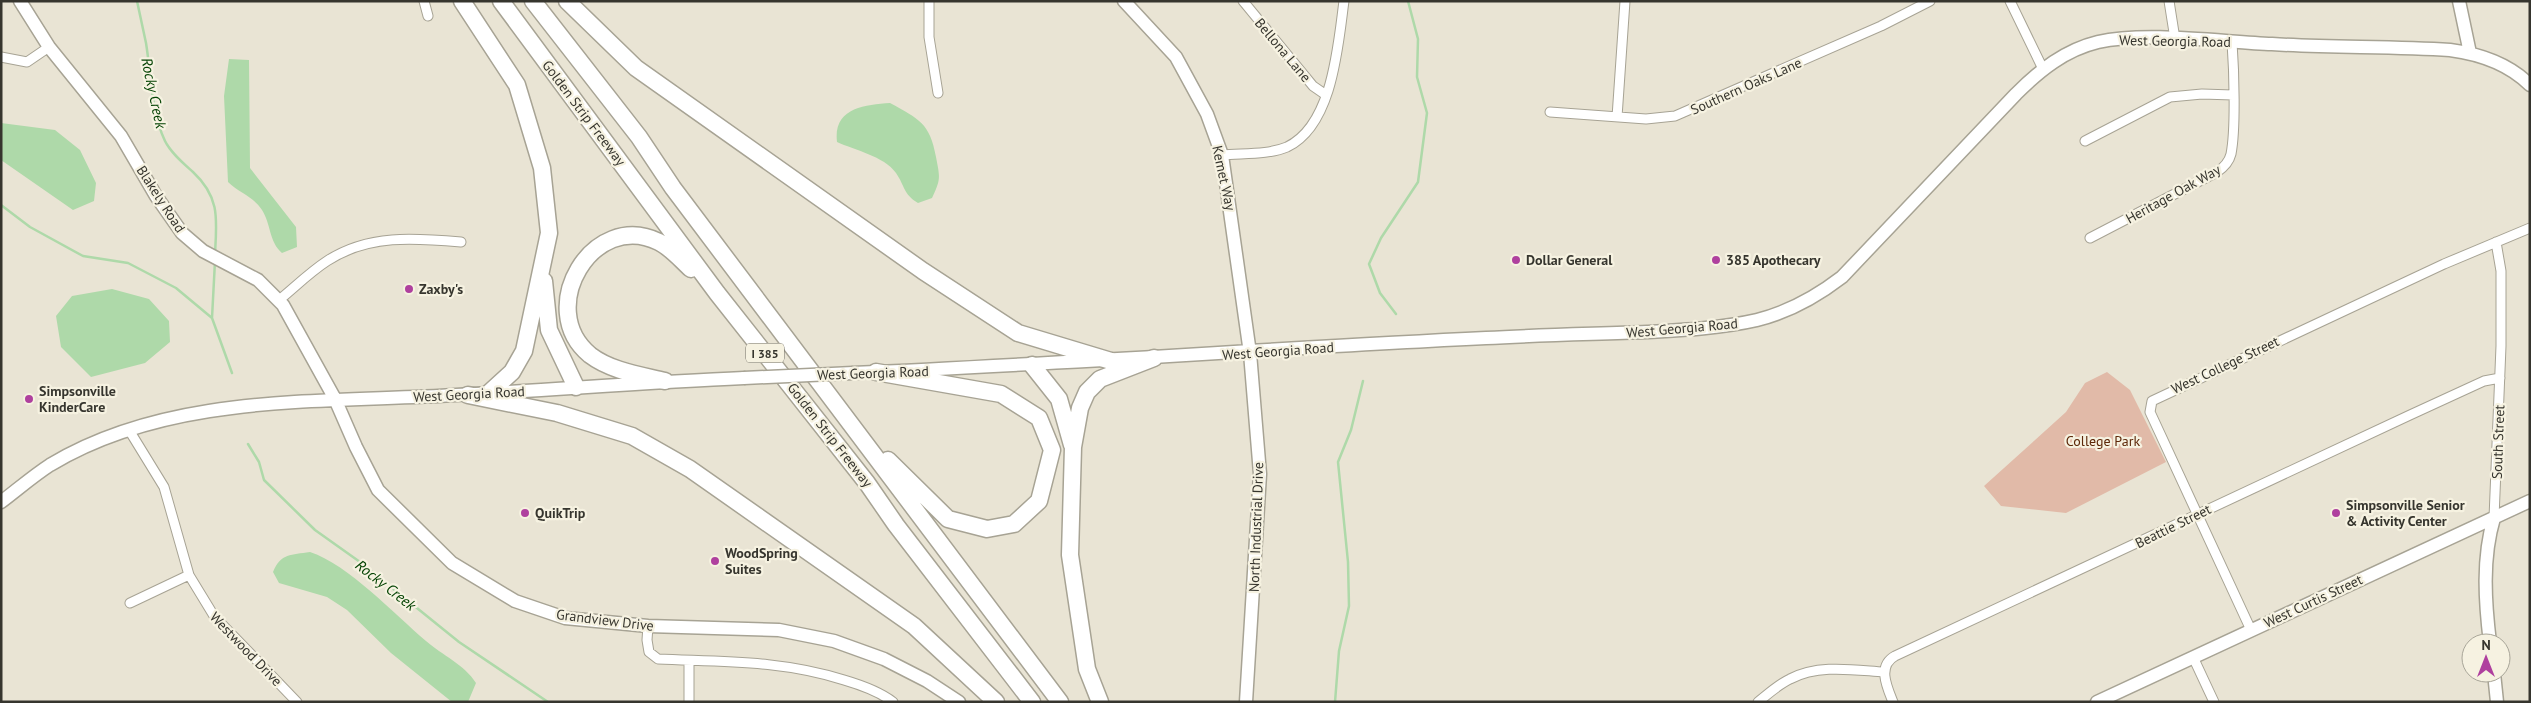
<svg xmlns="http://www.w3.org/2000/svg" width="2531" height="703" font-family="'PT Sans',sans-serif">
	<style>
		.green { fill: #e1baa8 }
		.water { fill: #aed9a9 }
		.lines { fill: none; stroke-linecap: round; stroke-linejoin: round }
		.stream { stroke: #aed9a9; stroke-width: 2.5 }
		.street-casing { stroke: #a7a394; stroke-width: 11 }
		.secondary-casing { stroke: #a7a394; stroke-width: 15 }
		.highway-casing { stroke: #a7a394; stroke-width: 19 }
		.street { stroke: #fff; stroke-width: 9 }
		.secondary { stroke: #fff; stroke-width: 12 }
		.highway { stroke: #fff; stroke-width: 16 }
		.secondary-bridge-casing { stroke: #a7a394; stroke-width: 15; stroke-linecap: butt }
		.secondary-bridge { stroke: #fff; stroke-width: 12 }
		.poi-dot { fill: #af409e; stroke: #f6f2e1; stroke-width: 2 }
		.labels { text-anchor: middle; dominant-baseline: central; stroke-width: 4.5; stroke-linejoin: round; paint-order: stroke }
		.shield { fill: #f6f2e1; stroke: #706e64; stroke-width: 1 }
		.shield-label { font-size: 12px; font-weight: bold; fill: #36352e }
		.street-label { font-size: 14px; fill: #36352e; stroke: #f6f2e1 }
		.poi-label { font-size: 14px; font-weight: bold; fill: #36352e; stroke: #f6f2e1; text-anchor: start }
		.park-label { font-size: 14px; fill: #5d2809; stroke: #f6f2e1 }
		.water-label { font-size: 15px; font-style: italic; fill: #044303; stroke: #f6f2e1 }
	</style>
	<rect width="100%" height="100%" fill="#e9e4d4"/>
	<path class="green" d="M2107,372l23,18 36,72 -100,51 -65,-7 -17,-20 82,-74 19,-29z"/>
	<path class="water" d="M229,59l20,1 1,108 46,59 1,20 -15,6c-13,-11 -11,-29 -20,-43 -9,-14 -23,-17 -34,-28l-4,-86z
		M890,103c29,16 40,20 46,54 4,21 5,22 -4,41l-14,5c-15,-9 -13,-17 -22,-30 -12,-17 -42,-23 -59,-31 -4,-34 27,-37 53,-39z
		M1,123l54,7 25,20 16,33 -2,18 -21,9 -72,-50z
		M112,289l37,10 20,22 1,21 -25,21 -54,14 -30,-30 -5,-31 16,-20z
		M310,552c39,13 84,62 116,89 16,14 39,24 50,42l-8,19h-16l-61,-49 -44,-43 -20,-13 -48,-14 -6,-11c8,-19 18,-17 37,-20z"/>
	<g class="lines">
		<path class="stream" d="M137,1c3,14 6,28 9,42 5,30 5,69 19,98 6,12 18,22 28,31 27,25 24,47 22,81
			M1,205l29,22 53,29 45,7 48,25 36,30
			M215,261l-3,57 20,55
			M1396,314l-16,-21 -11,-29 12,-26 37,-56 9,-69 -10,-36 1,-38 -10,-38
			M248,444l11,18 5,18 51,50 45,32 99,80 89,60
			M1335,702l4,-51 10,-45 -1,-44 -10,-100 13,-32 12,-49"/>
		<defs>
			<path id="street" d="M424,1l4,15
				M929,1v36l9,56
				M1243,1l70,85 13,9
				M2010,1l33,68
				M2169,1l6,38
				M1,57l26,5 22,-15
				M1550,112l96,7 29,-3 206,-90 49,-25
				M1617,117l8,-116
				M2085,141l85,-44 32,-3 31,1
				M1222,155c20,-2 46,0 65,-8 46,-22 51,-102 57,-146
				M2090,238l127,-66c6,-4 12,-10 14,-18 5,-26 3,-84 1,-112
				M279,300c16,-13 31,-28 48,-39 41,-27 88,-23 134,-19
				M129,430l35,57 25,88 25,41 83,86
				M2494,518l7,-172v-75l-5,-29
				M130,603l59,-28
				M648,626l-1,14 2,12 9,7c65,3 123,1 186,21 17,5 35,11 49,22
				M2251,630l-101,-218 2,-11 292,-137 86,-36
				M2193,657l21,45
				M689,702v-41
				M1758,702c10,-8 21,-18 32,-23 29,-15 63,-9 94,-7
				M1893,702c-6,-15 -16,-36 2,-46l515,-241 74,-34 16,-3"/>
			<path id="secondary" d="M20,1l29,46 72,89 35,60 26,37 21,18 55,29 25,25 52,94 21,48 22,43 74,73 63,38 50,17 83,8 131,4 55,11 50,18 43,22 32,21
				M1124,1l52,56 31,57 15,41 28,198 10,121 -14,228
				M2459,1l11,52
				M853,373c211,-9 422,-25 633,-35 54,-3 108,-4 161,-6 37,-2 75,-4 110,-12 32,-8 59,-23 85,-43l174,-183c24,-24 49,-44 82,-52 48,-11 124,0 174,2 59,4 119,2 178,6 30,4 58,13 80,35
				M1,502c16,-12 32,-26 49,-37 119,-72 272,-62 406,-70 96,-5 192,-13 288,-17
				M2490,643c-5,-41 -8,-85 4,-125
				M2494,673l3,29
				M2097,702l433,-201"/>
			<path id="highway" d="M462,1l55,84 25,83 7,65 -25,118 -12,21 -23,21
				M501,1l216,292 150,190 29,42 136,177
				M533,1l106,136 34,51 387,514
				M567,1l69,67 287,203 95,62 93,28
				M544,281l5,49 27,57
				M1032,365l27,34 13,46
				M876,372l125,22 38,24 13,32 -13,51 -25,23 -27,5 -39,-10 -60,-59
				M665,381c-25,-6 -54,-10 -75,-26 -56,-46 3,-146 69,-113 12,6 22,18 32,27
				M468,395l89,18 75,23 58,33 224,157 82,76
				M1100,702l-13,-33 -17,-114 3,-108 7,-39 7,-16 13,-13 54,-21"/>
		</defs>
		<use href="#street" class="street-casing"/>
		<use href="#secondary" class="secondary-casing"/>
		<use href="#highway" class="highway-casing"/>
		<use href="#street" class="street"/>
		<use href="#secondary" class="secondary"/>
		<use href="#highway" class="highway"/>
		<defs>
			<path id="secondary-bridge" d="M744,378l109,-5"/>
		</defs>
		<use href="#secondary-bridge" class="secondary-bridge-casing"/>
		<use href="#secondary-bridge" class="secondary-bridge"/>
	</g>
	<g class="poi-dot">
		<circle cx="1516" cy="260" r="5"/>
		<circle cx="1716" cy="260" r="5"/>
		<circle cx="409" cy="289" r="5"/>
		<circle cx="29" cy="399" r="5"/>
		<circle cx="525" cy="513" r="5"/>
		<circle cx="2336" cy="513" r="5"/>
		<circle cx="715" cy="561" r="5"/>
	</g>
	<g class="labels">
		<rect class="shield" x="746" y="343.5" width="38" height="19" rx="4"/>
		<g class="shield-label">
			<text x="765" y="353">I 385</text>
		</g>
		<g class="street-label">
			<text transform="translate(2175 41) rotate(1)">West Georgia Road</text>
			<text transform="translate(1283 50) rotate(50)">Bellona Lane</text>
			<text transform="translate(1746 86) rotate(-24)">Southern Oaks Lane</text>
			<text transform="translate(584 113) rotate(53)">Golden Strip Freeway</text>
			<text transform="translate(1224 178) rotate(78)">Kemet Way</text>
			<text transform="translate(2173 194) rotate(-29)">Heritage Oak Way</text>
			<text transform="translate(161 199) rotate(57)">Blakely Road</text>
			<text transform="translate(1682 328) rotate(-5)">West Georgia Road</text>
			<text transform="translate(1278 351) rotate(-4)">West Georgia Road</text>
			<text transform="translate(2225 365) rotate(-25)">West College Street</text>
			<text transform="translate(873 373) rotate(-2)">West Georgia Road</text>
			<text transform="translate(469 394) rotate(-3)">West Georgia Road</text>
			<text transform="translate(830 435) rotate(52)">Golden Strip Freeway</text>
			<text transform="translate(2498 442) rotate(-88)">South Street</text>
			<text transform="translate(2173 526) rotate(-26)">Beattie Street</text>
			<text transform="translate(1256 527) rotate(-88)">North Industrial Drive</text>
			<text transform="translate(2313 601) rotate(-25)">West Curtis Street</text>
			<text transform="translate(605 620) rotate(7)">Grandview Drive</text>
			<text transform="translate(246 649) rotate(46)">Westwood Drive</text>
		</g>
		<g class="poi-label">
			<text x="1526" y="260">Dollar General</text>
			<text x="1726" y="260">385 Apothecary</text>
			<text x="419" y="289">Zaxby's</text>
			<text x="39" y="391">Simpsonville<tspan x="39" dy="16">KinderCare</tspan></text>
			<text x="2346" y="505">Simpsonville Senior<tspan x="2346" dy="16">&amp; Activity Center</tspan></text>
			<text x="535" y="513">QuikTrip</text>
			<text x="725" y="553">WoodSpring<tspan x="725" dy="16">Suites</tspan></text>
		</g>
		<g class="park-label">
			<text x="2103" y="441">College Park</text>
		</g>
		<g class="water-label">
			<text transform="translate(154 93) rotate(78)">Rocky Creek</text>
			<text transform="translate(386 585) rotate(38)">Rocky Creek</text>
		</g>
	</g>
	<rect width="2531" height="703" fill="none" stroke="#36352e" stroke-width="5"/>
	<g transform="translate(2486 658)"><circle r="24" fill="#f6f2e1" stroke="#a9a699"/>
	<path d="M0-4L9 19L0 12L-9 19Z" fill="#af409e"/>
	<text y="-8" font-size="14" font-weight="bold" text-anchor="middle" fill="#36352e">N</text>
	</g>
</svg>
